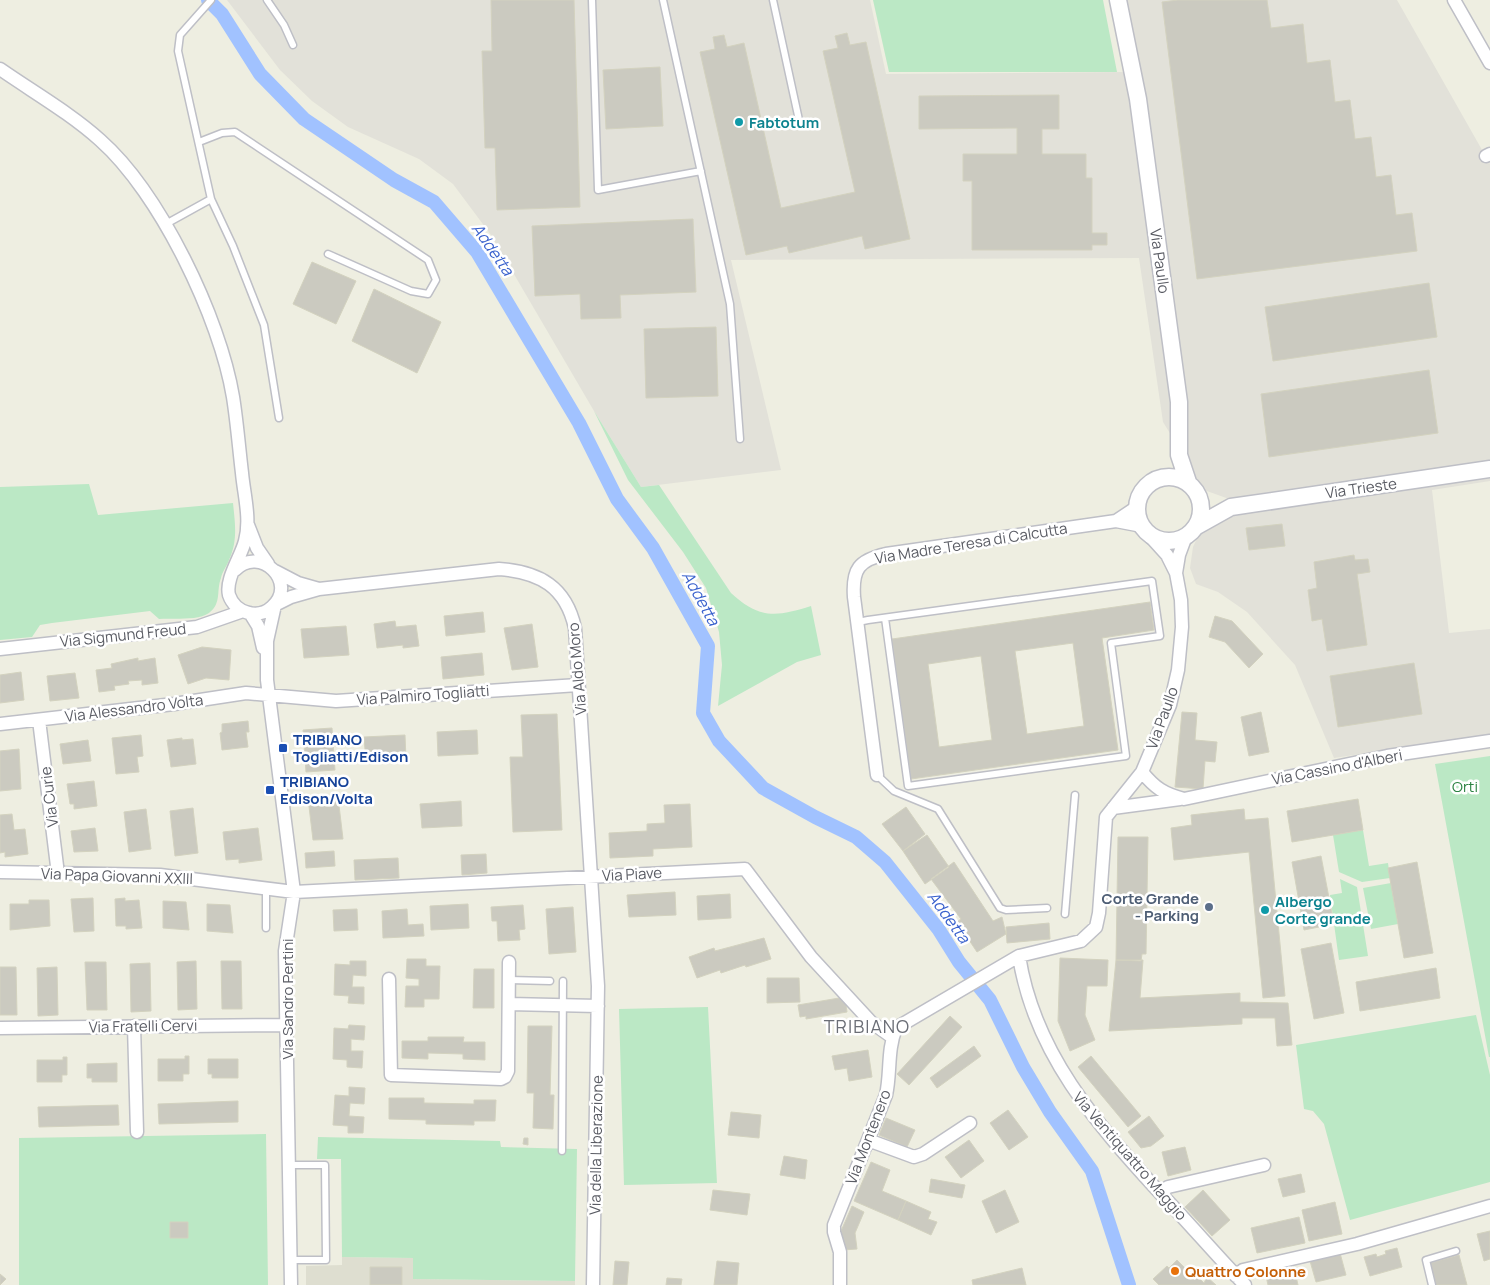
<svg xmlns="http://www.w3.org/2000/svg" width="1490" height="1285" font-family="Manrope,sans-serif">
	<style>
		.industrial { fill: #e2e1d9 }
		.education { fill: #deded0 }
		.green { fill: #bbe8c5 }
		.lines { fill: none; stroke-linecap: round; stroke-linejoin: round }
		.canal { stroke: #a1c2ff; stroke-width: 14 }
		.building { fill: #cbcac0; stroke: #d3d2bf; fill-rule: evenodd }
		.service-casing { stroke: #bebfc6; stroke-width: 9 }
		.minor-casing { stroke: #bebfc6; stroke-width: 15 }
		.tertiary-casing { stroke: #bebfc6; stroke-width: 19 }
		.service { stroke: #fff; stroke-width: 6 }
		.minor { stroke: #fff; stroke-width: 12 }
		.tertiary { stroke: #fff; stroke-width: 16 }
		.culture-dot { fill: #0f9aa8; stroke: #fff; stroke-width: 2 }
		.transit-dot { fill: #1a4fb4; stroke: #fff; stroke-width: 2 }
		.service-dot { fill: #5c6f8a; stroke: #fff; stroke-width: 2 }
		.food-dot { fill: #e8710a; stroke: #fff; stroke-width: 2 }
		.labels { text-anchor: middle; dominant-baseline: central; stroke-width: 5; stroke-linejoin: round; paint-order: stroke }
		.culture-label { font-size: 15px; font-weight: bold; fill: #0d838f; stroke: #fff; text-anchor: start }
		.street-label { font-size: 15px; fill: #5a5c64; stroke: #fff }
		.transit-label { font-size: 15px; font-weight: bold; fill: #164399; stroke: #fff; text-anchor: start }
		.park-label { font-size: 15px; fill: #2c8242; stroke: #fff }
		.service-label { font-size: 15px; font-weight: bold; fill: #4e5e75; stroke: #fff; text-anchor: end }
		.food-label { font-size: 15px; font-weight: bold; fill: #c56008; stroke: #fff; text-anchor: start }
		.water-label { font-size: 16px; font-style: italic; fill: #3961cd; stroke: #fff }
		.quarter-label { font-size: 18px; letter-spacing: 1px; fill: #6b6e76; stroke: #fff }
	</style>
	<rect width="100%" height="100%" fill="#eeeee1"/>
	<path class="industrial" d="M227,0h643l16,74 241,-2 -16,-72h286l93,164v317l-58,9 17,143 41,-4v105l-156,24 -39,-93 -48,-53 -29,-20 -22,-8 -6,-16 3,-21 6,-13 33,-34 -28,-10 -9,-11 -6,-15 -26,-42 -24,-164 -408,2 50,210 -140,17 -47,-76 -103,-176 -38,-51 -34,-25 -71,-32 -36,-26 -32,-31z"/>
	<path class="education" d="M342,1257l71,1v21l162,2v4h-269v-19l36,-1z"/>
	<path class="green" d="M873,0h230l14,72h-228z
		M594,411l47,76 18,-2 72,108c28,26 45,24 80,13l10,49 -24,7 -79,44 4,-41 -3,-33 -13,-44 -23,-36 -55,-72z
		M89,484l9,31 135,-12c2,20 5,38 -4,57 -2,6 -7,12 -8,18 -5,13 1,25 -12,35 -12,8 -36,5 -50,6l-9,-8 -98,12 -12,2 -8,12 -32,3v-153z
		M1490,756v301h-1l-54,-293z
		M1363,830l6,36 19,-3 2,15 -28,4 -23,-10 -6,-37z
		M1340,879l17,8 11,69 -29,4 -9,-65 12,-2z
		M1391,883l7,41 -27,5 -8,-41z
		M708,1007l9,176 -93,2 -5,-176z
		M1476,1015l14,60v107l-140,38 -26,-96 -11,-13 -9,-2 -8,-64z
		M266,1134l2,151h-249v-147z
		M318,1137l182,4 1,6 76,2 -2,132 -162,-2v-21l-71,-1 -1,-98h-24z"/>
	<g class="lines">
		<path class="canal" d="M208,0l14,14 38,60 44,45 90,61 40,22 43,50 102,171 38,76 36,49 55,98 -5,67 16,28 44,47 52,29 41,20 29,25 54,68 20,32 31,38 33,67 27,45 42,59 37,114"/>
	</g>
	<path class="building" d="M491,0h83l6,207 -83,3 -2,-62h-10l-3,-97h10z
		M1178,0h89l4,28 32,-4 4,39 23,-3 5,42 15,-2 5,39 16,-2 5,40 15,-2 5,40 16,-2 5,38 -220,28 -35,-277z
		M847,33l3,12 16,-3 44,197 -45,10 -3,-13 -73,17 -2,-7 -41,9 -46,-203 15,-3 -2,-12 11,-2 3,12 17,-4 37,165 74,-16 -32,-141 15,-3 -3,-12z
		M660,67l3,59 -57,3 -3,-59z
		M1059,95v34h-17v25h44v24h6v55h15v12h-15v5h-120v-69h-9v-27h54v-26l-98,1v-33z
		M693,219l3,73 -76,3 1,23 -40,1 -1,-25 -45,2 -3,-70z
		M312,262l44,19 -20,43 -43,-20z
		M1429,283l8,54 -164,24 -8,-54z
		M374,289l67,33 -24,51 -65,-32z
		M716,327l2,69 -72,2 -2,-69z
		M1429,370l9,63 -169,24 -8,-63z
		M1282,524l3,22 -36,4 -3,-22z
		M1354,555l1,5 13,-1 2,13 -13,2 10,71 -40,6 -5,-32 -10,2 -4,-31 9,-2 -3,-26z
		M1150,602l4,28 -52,8 16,112 -207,29 -19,-140zM1073,643l11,83 -57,8 -12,-83zM981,656l11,84 -53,7 -11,-83z
		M483,612l2,20 -39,4 -2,-20z
		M1215,616l17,5 31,33 -14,14 -24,-26 -16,-5z
		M395,621l1,6 20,-2 3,21 -16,2v-3l-26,3 -3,-24z
		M532,624l6,43 -26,3 -8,-42z
		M346,626l3,29 -45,3 -3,-29z
		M202,647l29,3 -2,30 -23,-2 -18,6 -10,-29z
		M482,653l2,22 -41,4 -2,-22z
		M138,658v3l17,-3 3,25 -16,2v-5l-14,1 1,3 -15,2 1,4 -16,2 -3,-22 16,-2 -1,-4z
		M1414,663l8,51 -84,13 -8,-51z
		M21,672l3,28 -24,3v-28z
		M75,673l4,25 -29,3 -3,-25z
		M1182,712l15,1 -2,27 22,2 -2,20 -10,-1 -2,28 -28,-2z
		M1261,712l8,40 -20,4 -8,-39z
		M557,714l5,116 -49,2 -3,-75h13l-2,-42z
		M248,721l1,11h-3l2,15 -26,3 -2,-17 2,-1v-8z
		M332,728l3,42 -29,2 -3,-42z
		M477,730l1,24 -40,2 -1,-24z
		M141,735l2,21 -6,1 2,15 -23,2 -4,-36z
		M405,735l1,25 -40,2 -2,-25z
		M182,738v2l11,-1 3,25 -25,3 -4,-27z
		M88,740l3,21 -28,3 -3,-20z
		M19,749l2,40 -21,2v-40z
		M94,781l3,25 -23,3v-5h-4l-3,-20z
		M338,797l5,42 -30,1 -5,-42z
		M1358,799l5,31 -71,12 -5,-31z
		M461,801l1,25 -40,2 -2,-24z
		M690,804l2,43 -39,2v7l-43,2 -1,-25 38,-2v-7l18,-1 -1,-18z
		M906,807l19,27 -22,17 -21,-27z
		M193,808l5,45 -23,3 -5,-45z
		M146,809l5,40 -22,3 -5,-40z
		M1244,809l1,11 23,-2 17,178 -22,2 -14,-146 -75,8 -3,-32 21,-3 -1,-10z
		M12,814l2,16 11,-1 3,25 -23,3v-5l-5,1v-38z
		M95,828l3,23 -24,1 -3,-21z
		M258,828l4,32 -23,3v-4l-13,1 -3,-28z
		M927,835l22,32 -24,17 -22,-33z
		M1118,837h30l-2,117h-4l-1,7 -25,-1z
		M334,851l1,15 -29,2 -1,-15z
		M486,854l1,19 -25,2 -1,-20z
		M1321,856l13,68 -30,6 -12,-68z
		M398,858l1,20 -44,2 -1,-20z
		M954,862l39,59 9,-4 4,17 -29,18 -20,-30 4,-3 -30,-40z
		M1417,862l16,91 -29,5 -16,-90z
		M675,892l1,23 -47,2 -2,-22z
		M730,894l1,24 -33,2 -1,-24z
		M93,898l1,33 -20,1 -3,-33z
		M125,898v3l14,-1 3,28 -16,1v-3h-10l-1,-27z
		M29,900h20l1,26 -40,4v-26h19z
		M163,901l23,1 3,28 -26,-2z
		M207,904l23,1 3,28 -26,-2z
		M468,904l1,24 -38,2 -1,-24z
		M523,905l2,24 -6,1 1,10 -22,1 -1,-20h-5l-1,-14z
		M573,907l3,45 -27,2 -3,-45z
		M357,909l1,21 -24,1 -1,-21z
		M407,909l1,16 15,-1 1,12 -41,2 -1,-27z
		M1049,923l1,16 -43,4 -1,-16z
		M764,938l7,21 -25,8 -1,-2 -24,8 -1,-3 -23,8 -8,-21 25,-9 1,3z
		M1331,943l13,70 -30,6 -13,-70z
		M1060,958l48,2 -1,26h-20l-2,29 10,25 -25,11 -12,-30z
		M407,959h19v7h14l-1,33h-15v8h-19l1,-21h13v-7l-13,-1z
		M1116,960h27l-3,38 100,-5v9l48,1 4,42 -15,1 -2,-28h-33v6l-133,7z
		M196,961l1,48 -19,1 -1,-48z
		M221,961h20l1,48h-20z
		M350,961h16v15l-13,-1 -1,12h12v17l-16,-1 1,-7 -15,-1 1,-31 15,1z
		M85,962h21l1,48h-20z
		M150,963l1,48 -20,1 -1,-48z
		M0,967h16l1,48h-17z
		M57,967l1,48 -20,1 -1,-48z
		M1436,968l4,30 -80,13 -4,-29z
		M474,969h20v39h-21z
		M767,978h32l1,24 -33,1z
		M845,997l2,15 -41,7v-3l-6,1 -2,-12z
		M950,1016l12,11 -53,58 -12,-11z
		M349,1025l16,1 -1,14 -13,-1v12h12l-1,17 -15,-1v-7l-14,-1 1,-31 14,1z
		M528,1026h24l-2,69h4l-1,34 -20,-1 1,-35h-7z
		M428,1037h36l-1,5h22v18l-22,-1v-5l-35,-1v6l-26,-1v-17h26z
		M974,1046l7,10 -44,32 -7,-10z
		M868,1050l4,27 -23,4 -2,-13 -12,2 -3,-14z
		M185,1056h4v18h-6v7h-25v-22h27z
		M1091,1056l50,60 -13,11 -50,-60z
		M63,1057h4v18h-5v7h-25v-22h26z
		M208,1059h30v19h-26v-4h-4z
		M117,1063v19h-25v-4h-5v-14z
		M349,1087l16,1 -1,16 -14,-1 -1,13 15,1 -1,16h-15v-7l-15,-1 2,-30 14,1z
		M389,1098h35v5l50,1v-4h22l-1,21h-21v4l-48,-1v-4l-37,-1z
		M238,1101v21l-79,2 -1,-20z
		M118,1105l1,20 -80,2 -1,-20z
		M1008,1110l20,27 -19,13 -19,-27z
		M731,1112l30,3 -2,23 -31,-3z
		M1149,1116l15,20 -13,10 -10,2 -13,-16z
		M886,1118l29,12 -8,17 -28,-12z
		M524,1138h4v7l-5,-1z
		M969,1140l15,21 -23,17 -16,-21z
		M1185,1147l6,23 -23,6 -6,-24z
		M784,1156l23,4 -2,19 -25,-4z
		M871,1162l19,8 -8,21 24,10 -8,19 -44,-19z
		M1301,1174l4,18 -22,5 -5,-18z
		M931,1179l34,6 -3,13 -33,-6z
		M713,1190l37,4 -3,21 -37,-5z
		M1005,1190l14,32 -23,11 -14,-32z
		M1203,1190l27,30 -18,16 -27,-29z
		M906,1201l25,11 -3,7 9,3 -6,13 -33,-15z
		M1335,1202l7,32 -33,7 -7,-31z
		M852,1206l12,6 -9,21 2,16 -14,1 -2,-19z
		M1299,1217l6,26 -48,10 -6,-25z
		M170,1222h18v16h-18z
		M1490,1231v28l-6,2 -7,-27z
		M1397,1248l5,19 -32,9 -6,-19 12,-3 1,3 9,-3 -1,-3z
		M1340,1253l6,22 -30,7 -6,-21z
		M1459,1255l8,30h-31l-6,-22z
		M1177,1260l16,16 2,-2 9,9 3,-6 9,8h-57l-6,-6 14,-13 2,2z
		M615,1261l14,1 -2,23h-14z
		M717,1261l22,2 -2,22h-23z
		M370,1267h32v18h-32z
		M1294,1267l4,18h-30l-2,-9z
		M1022,1268l4,17h-53l-1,-5z
		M0,1274l6,5 -6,6z
		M667,1278l15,1 -1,6h-15z"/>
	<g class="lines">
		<defs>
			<path id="service" d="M211,0l-31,35 -2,16 33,148 22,47 31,79 15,93
				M267,0l17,25 9,20
				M592,0l6,190 103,-19
				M663,0l67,304 10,135
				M773,0l26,120
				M199,142l23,-9 13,-1 193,128 8,20 -8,14 -17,-3 -83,-37
				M164,225l47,-26
				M858,622l10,-2 284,-39 8,55 -49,7 15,113 -218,30 -23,-168
				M877,775l17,16 44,18 62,99 6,2 41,-2
				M266,888v40
				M1065,914l10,-119
				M509,980l41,1
				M562,1151l1,-170
				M289,1165h36l1,95h-36
				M1432,1285l-6,-25 30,-9"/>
			<path id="minor" d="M1454,0l36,63
				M0,69c33,23 70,44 100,71 60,53 120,178 133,257 4,25 6,51 9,76 2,22 9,46 3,68 -4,16 -20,38 -16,54 6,18 29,25 43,12 27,-24 -12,-63 -37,-37
				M1486,156l4,-2
				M1137,507l-21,14 26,5
				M248,525l9,23 11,16
				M1148,534l19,21 9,18
				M275,571l23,12 21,6
				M275,605l16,-8 28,-8 180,-20c41,3 67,18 76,59l23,358 -5,299
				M275,605l-8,36v39l27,212 -9,59 6,334
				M250,613l8,13 5,22
				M0,649l197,-22 46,-16
				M39,720l19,154
				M0,724l174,-20 72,-11 90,8 242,-16
				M1142,772c13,16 22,22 42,27l203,-43 103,-15
				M877,775l-23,-178c-2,-28 5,-37 32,-43l230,-33
				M1113,808l67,-9
				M0,872l160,3 134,17 451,-23 66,88 60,65 21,15
				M1019,956c15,97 77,167 141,237 29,30 56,62 85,92
				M389,979l2,96 110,4 4,-2 3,-6 1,-109
				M509,1004l89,2
				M134,1026l3,106
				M0,1028l286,-3
				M868,1140l46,17 9,-3 47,-31
				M1161,1194l7,-7 96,-22
				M1236,1276l7,-6 114,-26 133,-38
				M840,1285v-33l-6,-20v-7l52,-130c5,-22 1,-45 10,-67l123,-72 62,-15 15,-14 3,-14 7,-96 36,-45 28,-67 8,-35 4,-43 -1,-27 -5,-27 3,-18 7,-19"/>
			<path id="tertiary" d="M1118,0l20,99 41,303v53l9,27
				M1137 509a32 32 0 1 1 64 0a32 32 0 1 1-64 0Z
				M1197,526l34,-19 259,-38"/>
		</defs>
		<use href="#service" class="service-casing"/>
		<use href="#minor" class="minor-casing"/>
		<use href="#tertiary" class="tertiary-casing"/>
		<use href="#service" class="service"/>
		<use href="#minor" class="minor"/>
		<use href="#tertiary" class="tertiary"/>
	</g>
	<g class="culture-dot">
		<circle cx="739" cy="122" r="5"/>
		<circle cx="1265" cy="910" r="5"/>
	</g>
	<g class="transit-dot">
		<rect x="278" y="743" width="10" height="10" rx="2.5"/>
		<rect x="265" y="785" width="10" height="10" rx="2.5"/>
	</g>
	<circle class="service-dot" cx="1209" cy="907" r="5"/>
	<circle class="food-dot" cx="1175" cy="1271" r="5"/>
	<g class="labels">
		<g class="culture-label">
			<text x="749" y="122">Fabtotum</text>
			<text x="1275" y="901">Albergo<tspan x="1275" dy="17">Corte grande</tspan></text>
		</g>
		<g class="street-label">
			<text transform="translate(1160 261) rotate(82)">Via Paullo</text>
			<text transform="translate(1361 488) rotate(-8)">Via Trieste</text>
			<text transform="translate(971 543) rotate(-9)">Via Madre Teresa di Calcutta</text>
			<text transform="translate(123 635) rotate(-6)">Via Sigmund Freud</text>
			<text transform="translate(577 669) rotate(-95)">Via Aldo Moro</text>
			<text transform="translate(423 695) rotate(-4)">Via Palmiro Togliatti</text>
			<text transform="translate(134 708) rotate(-7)">Via Alessandro Volta</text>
			<text transform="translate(1162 718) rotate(-70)">Via Paullo</text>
			<text transform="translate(1337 767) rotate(-11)">Via Cassino d'Alberi</text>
			<text transform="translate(49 797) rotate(-97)">Via Curie</text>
			<text transform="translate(632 874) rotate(-3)">Via Piave</text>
			<text transform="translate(117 876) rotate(2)">Via Papa Giovanni XXIII</text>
			<text transform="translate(287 999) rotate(-90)">Via Sandro Pertini</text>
			<text transform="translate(143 1026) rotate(-1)">Via Fratelli Cervi</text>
			<text transform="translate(868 1137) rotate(-69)">Via Montenero</text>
			<text transform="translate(596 1145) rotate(-89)">Via della Liberazione</text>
			<text transform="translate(1130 1156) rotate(49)">Via Ventiquattro Maggio</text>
		</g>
		<g class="transit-label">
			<text x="293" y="739">TRIBIANO<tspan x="293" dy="17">Togliatti/Edison</tspan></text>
			<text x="280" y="781">TRIBIANO<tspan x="280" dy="17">Edison/Volta</tspan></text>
		</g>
		<g class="park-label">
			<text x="1465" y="786">Orti</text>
		</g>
		<g class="service-label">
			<text x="1199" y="898">Corte Grande<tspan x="1199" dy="17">- Parking</tspan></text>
		</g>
		<g class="food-label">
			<text x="1185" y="1271">Quattro Colonne</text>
		</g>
		<g class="water-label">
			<text transform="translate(493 249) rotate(55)">Addetta</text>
			<text transform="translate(701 598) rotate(61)">Addetta</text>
			<text transform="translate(949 917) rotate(54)">Addetta</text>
		</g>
		<g class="quarter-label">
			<text x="867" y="1026">TRIBIANO</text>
		</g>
	</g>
</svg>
